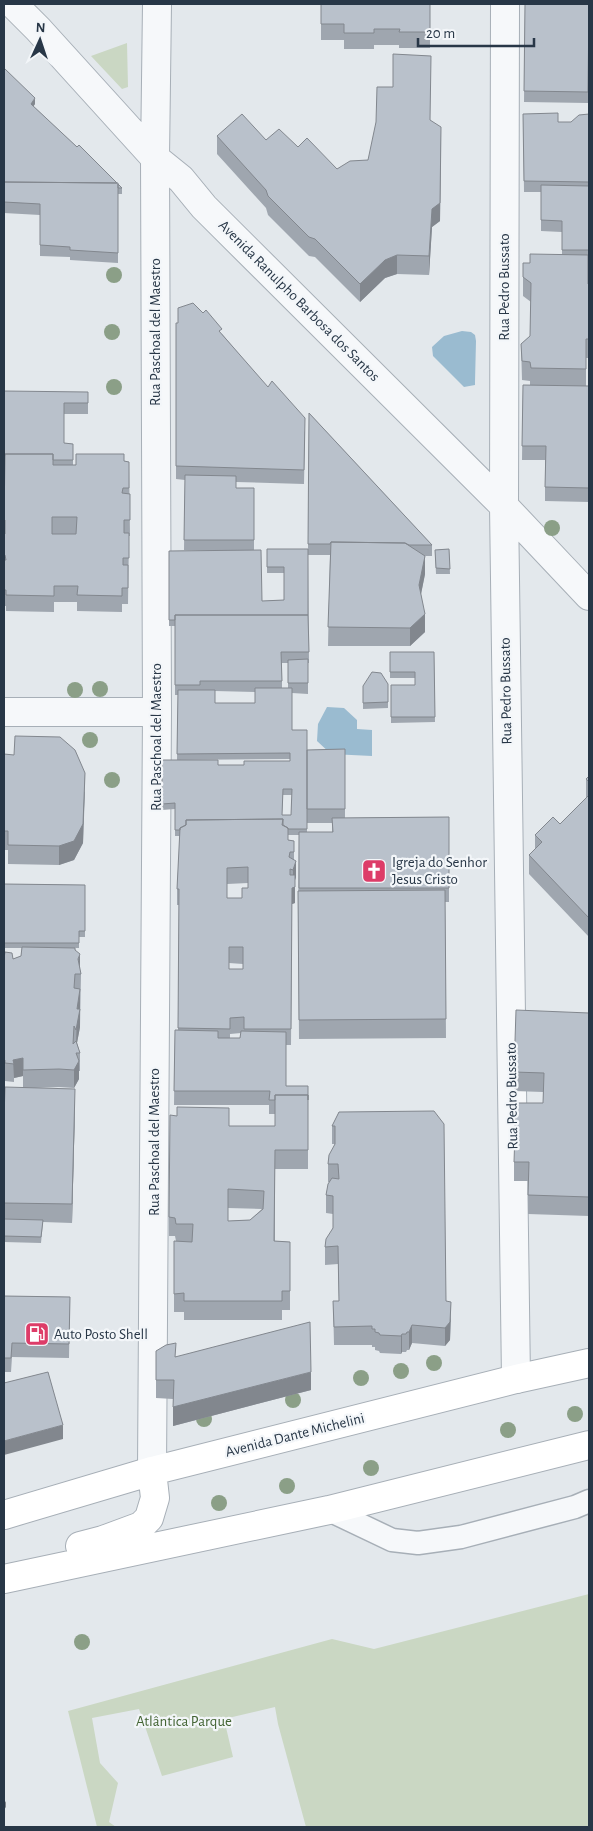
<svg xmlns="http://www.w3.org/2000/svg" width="593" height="1831" font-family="'Alegreya Sans',sans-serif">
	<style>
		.green { fill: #cad7c3 }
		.water { fill: #9abbd0 }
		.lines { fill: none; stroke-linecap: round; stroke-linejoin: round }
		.lane-casing { stroke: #a7afb7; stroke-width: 25 }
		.street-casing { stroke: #a7afb7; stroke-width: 30 }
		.secondary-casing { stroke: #a7afb7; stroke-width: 30 }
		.lane { stroke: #f6f8fa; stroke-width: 22 }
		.street { stroke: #f6f8fa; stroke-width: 28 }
		.secondary { stroke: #fff; stroke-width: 28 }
		.tree { fill: #8b9f87 }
		.wall { fill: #9fa6af; fill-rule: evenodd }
		.shaded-wall { fill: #82878e }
		.building { fill: #b9c1cb; stroke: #82878e; fill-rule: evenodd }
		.labels { text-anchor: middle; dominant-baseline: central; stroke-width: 4.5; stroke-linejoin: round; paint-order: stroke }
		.street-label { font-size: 15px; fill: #283747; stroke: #f3f6f9 }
		.poi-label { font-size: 15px; fill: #283747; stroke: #f3f6f9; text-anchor: start }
		.park-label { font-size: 15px; fill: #436434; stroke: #f3f6f9 }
	</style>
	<rect width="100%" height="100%" fill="#e3e8ec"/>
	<path class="green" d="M127,43l1,44 -6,2 -31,-33z
		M589,1594v233h-283l-28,-103 -3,-17 -51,12 9,38 -71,19 -23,-67 -47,9 8,45 18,20 -9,39 7,5h-19l-29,-116 264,-72 42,10z"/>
	<path class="water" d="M462,331l9,1 4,3 1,6 -1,41v3l-11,2 -31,-31 -1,-9 12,-11z
		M327,707l17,1 13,12v9l15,1v26l-41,-2 -14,-13 1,-17z"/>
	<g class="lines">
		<defs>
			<path id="lane" d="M329,1510l63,30 26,3 43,-6 114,-30 14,-6"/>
			<path id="street" d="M13,4l25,25 117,129 26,21 23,28 300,299 85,90
				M505,4l-1,502 12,873
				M4,712h153
				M152,1471l5,-759 -2,-554 2,-154"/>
			<path id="secondary" d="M4,1515l148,-44 364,-92 73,-16
				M80,1546l23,-6 38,-14 8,-8 6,-20 -3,-27
				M4,1579l325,-69 260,-65"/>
		</defs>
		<use href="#lane" class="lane-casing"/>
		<use href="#street" class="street-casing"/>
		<use href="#secondary" class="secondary-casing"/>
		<use href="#lane" class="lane"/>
		<use href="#street" class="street"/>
		<use href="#secondary" class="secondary"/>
	</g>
	<g class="tree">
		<circle cx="114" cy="275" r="8"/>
		<circle cx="112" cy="332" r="8"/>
		<circle cx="114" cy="387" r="8"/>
		<circle cx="552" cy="528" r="8"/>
		<circle cx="100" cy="689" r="8"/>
		<circle cx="75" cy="690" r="8"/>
		<circle cx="90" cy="740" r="8"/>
		<circle cx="112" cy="780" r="8"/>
		<circle cx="434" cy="1363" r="8"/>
		<circle cx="401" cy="1371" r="8"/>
		<circle cx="361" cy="1378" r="8"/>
		<circle cx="293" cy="1400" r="8"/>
		<circle cx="575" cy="1414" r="8"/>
		<circle cx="204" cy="1419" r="8"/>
		<circle cx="508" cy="1430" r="8"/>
		<circle cx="371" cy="1468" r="8"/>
		<circle cx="287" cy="1486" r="8"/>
		<circle cx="219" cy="1503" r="8"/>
		<circle cx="82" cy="1642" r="8"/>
	</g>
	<path class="wall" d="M321,4h109v44h-31v-3h-25v4h-30v-9h-23z
		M525,4h64l-1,99 -64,-1z
		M4,68l31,36 -2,2 44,41 45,41v6h-4v69l-48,-3v-3l-30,-1v-41l-36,-2z
		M523,114l35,8h13l18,-8v146h-1v24h1v74h-3v28h3v116l-44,-1v-41h-23l1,-75h7v-4l-8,-1 -1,-36 9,-8 1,-34 -8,-6v-33h7l32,-8v-23l-21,-1v-39h-17z
		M430,120l11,25 -1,76 -8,6 -3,48 -32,-1 -12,4 -25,24 -45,-45 -6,-1 -41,-41 -2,-7 -49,-54v-18l49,4 32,7 39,22 31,-9z
		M176,323l46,11 83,98 -1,52 -68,-2v6h18v62l8,51 22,-1v-27h-17v-24h41l1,-136 123,132v11h-7v18l-4,20 4,38 -15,14h-82l2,-91h-22l1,108h-1v31l-16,-1v37h15v102h25v-9h-25v-73l38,-1v69l104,-1v85h-4l1,136 -147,1 -1,-129 1,-75h-11v5l6,1v19l2,17 -1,3v23l-3,1 -1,141h-5v41h22v83h-33v72l15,1v68h-8v10h-98v-8h-10v-71h2l-1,-5h-6v-19l60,-91h46v-12h-6v-9h-95l1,-75h3l1,-125h-2v-16l3,-53h-5v-27l-13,1v-50l56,5h26l46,-4v-2l-113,1 1,-65h-3v-69h-6v-75l68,-1h-53l1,-70 -9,-1zM282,663h6v25h-6zM215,691l40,1v11h-40zM283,795h9l-1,20h-9zM248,883v5l-6,10h-15v-14zM229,963l14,1v5h-14zM241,1033l-1,5h-10v-4zM228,1208l34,1 -12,11 -22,1z
		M4,391l84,12v11h-24v29l9,1v21l51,-4 5,1 1,74h-1l-1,68h-6v8l-45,-1v-9h-23v10l-48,-1v-5h-2z
		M449,549l1,25h-14l-1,-24z
		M390,652h44l1,70 -44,1v-38h24v-7h-25z
		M363,686l25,16v6l-25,1z
		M4,754l81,38 -2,51 -9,17 -15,5 -51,-1v-14h-4z
		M589,776v161l-60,-63v-19l6,-5v-15l25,-11 26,-26v-19z
		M4,884l81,1v52h-6v11h-4l6,26 -1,53 -3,16 3,10v18h-1v8l-5,9 -15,-1 -25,1 41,19 -3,116 -29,-1 -2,21 -37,-1v-124l19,-31v-11l-9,2v4l-9,-1v-3h-1v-120l9,1 8,-3 1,-8h-18z
		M589,1013v203l-61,-2v-33h-14v-19l29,-59v-11l-29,-1v-19z
		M339,1112l107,189 5,19 -1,20 -5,6 -33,-3 -3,7h-2l-1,2h-4l-1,2 -21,-1 -1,-2 -4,-1v-3h-3v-2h-38l-1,-44h6l-1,-37 -13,1v-18l8,-19v-14l-7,-1v-18l3,-13h-1v-18l7,-20h-3v-18z
		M4,1296l66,1 -1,61 -57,-1 -1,15h-7z
		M156,1351l20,6 135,33 -138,36v-27l-17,-1z"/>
	<path class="shaded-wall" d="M35,98v6l-4,6v-6z
		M441,127l-1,94 -8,6 -3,48v-19l3,-47z
		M397,255v19l-12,4 -25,24v-18l25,-24z
		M425,556v18l-6,30v-19z
		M425,614v18l-15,14v-18z
		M85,773l-2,70 -9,17 -15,5v-19z
		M296,861v16l-3,9v-16z
		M295,887v16l-3,1 -1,141 1,-157z
		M80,954v18l-2,-13z
		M80,989v38l-4,21 1,-39z
		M23,1058v18l-9,2 -1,-18z
		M79,1061v18l-5,9v-18z
		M75,1089v18l-3,116v-19z
		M451,1302l-1,38 -5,6v-18z
		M412,1325v18l-3,7v-18z
		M402,1334v18l-1,2v-18z
		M311,1372v18l-138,36v-19z
		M63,1425v14l-59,16v-14z
		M6,1801v6l-2,3v-6z"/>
	<path class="building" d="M321,4h109v28h-31l1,-3h-26v4h-30v-9h-23z
		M525,4h64l-1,88 -64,-1z
		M393,54l38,2 -1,64 11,7 -1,76 -8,6 -3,47 -32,-1 -12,5 -25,24 -45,-45 -6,-2 -41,-41 -2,-6 -49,-54 25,-22 24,26 13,-11 19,18 9,-9 30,31 13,-8 18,-1 8,-38 1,-35h16z
		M4,68l31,30 -4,6 46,43 2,-2 38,38 -113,-1z
		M558,113v9h13l8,-7 10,-1v68l-65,-1 -1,-67z
		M4,182l114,1v70l-48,-3v-3l-30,-2v-41l-36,-2z
		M118,184l4,4h-4z
		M541,185l48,1v64h-27v-29l-21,-1z
		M530,254l58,1v29h1v55h-3v30l-55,-1 -1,-6 -8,-1 -1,-17 9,-8 1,-53 -8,-6v-14h7z
		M193,303l10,10 3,-3 16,19 -3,2 49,56 4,-6 33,37 -1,52 -128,-4v-143h2v-15z
		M523,385l66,1v102l-44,-1 1,-41h-24z
		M4,391l84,1v11h-24v40l9,1v16h-20v-6h-48l-1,5z
		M309,413l123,132h-23l-4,-2 -74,-1 -1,2h-22z
		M5,454h48v11h23v-11h48v7l5,1v26h-6l-1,5 8,1v26h-6v13h5v25h-6v7h5v23h-6v8l-45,-1 1,-9h-24v10l-48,-1v-5h-2v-30h2l-1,-5h-1v-21h1v-14h-1zM52,517h25l-1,17h-24z
		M185,475l51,1v12h18v52h-70z
		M331,542l74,1 20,13 -6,29 6,29 -15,14 -82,-1z
		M267,549h41v66h-133v5h-6v-69l92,-1 1,51 22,-1v-33h-17z
		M449,549l1,20 -14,-1 -1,-18z
		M175,615h133l1,37h-28l1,29h-82v4h-25z
		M390,652h44l1,65h-44v-32h24v-13h-25z
		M308,659v24h-20v-23z
		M372,672l9,1 7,11v18l-25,1v-17z
		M255,688h37v42h15v99h-19v-1l-5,-3v-6l-97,1v5l-6,3v2h-5v-27l-13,1v-44h56v5h26v-4h46v-8l-113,1 1,-64h37v13h40zM283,789h9l-1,26h-9z
		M15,736l45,1 15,13 10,23 -2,51 -9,17 -15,5 -51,-1v-14h-4v-77l10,1z
		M345,749v60h-38v-59z
		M589,776v6l-3,-3z
		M589,795v123l-60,-63 13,-13 -7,-7 18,-18 7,7z
		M449,817v71h-150v-56h34l-1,-14z
		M283,819l-1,6 6,3v12l6,1v11h-4l-1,5 7,4 -3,9 -3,-1v6h5v12l-3,1 -1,141h-47v-12l-14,1v11l-52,-1 1,-139h-2l3,-61 6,-3v-5zM248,867v21h-6v10h-15v-30zM229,947h14v22h-14z
		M4,884l81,1v46h-6v12h-75z
		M445,890l1,129 -147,1 -1,-129z
		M22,947l53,1v2l5,4 -2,5 3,15h-6l-1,14 6,1 -3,20h3l-4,21 -2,-4 -1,18 3,-3 4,12h-4l3,8 -5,9 -15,-1 -36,1v-12l-10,2 1,4 -9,-1v-3h-1v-102l1,-6 7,1 1,6 8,-3z
		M516,1010l73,3v184l-61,-2 1,-33h-15l2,-59h27l1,-30 -30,-1z
		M175,1030l43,1v7h22l1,-7 45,1v54h22v14v-5h-33v5h-6l1,-9h-96z
		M5,1087l70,2 -3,115 -68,-1v-85z
		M275,1095h33v55h-33l-1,91 16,1v49h-8v10h-98v-8l-10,1v-53l18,1 1,-18h-17l-1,-6 -6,-1 1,-102 7,1v-9l52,1v18h46zM228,1189l36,2 -1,18 -13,11 -22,1z
		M434,1111l10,13 2,177 5,1 -1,20 -5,6 -33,-3 -3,7h-2l-1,2h-4l-1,2 -21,-1 -1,-2 -4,-1v-3h-3v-3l-38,1 -1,-26h6l-1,-55 -13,1 1,-8 7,-11v-32l-7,-1 2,-11 4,-6 7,1 -1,-15h-10l1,-9 6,-11v-18h-3l7,-14z
		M4,1219l39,1 -2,17 -37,-1z
		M4,1296l66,1 -1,47 -57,-1 -1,15h-7z
		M310,1322l1,50 -138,35 1,-27h-18v-29l10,-6 10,-2 -1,14z
		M48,1372l15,53 -59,16v-58z"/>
	<defs>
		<symbol id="church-square" viewBox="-11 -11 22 22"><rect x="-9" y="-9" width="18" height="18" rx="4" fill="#dd3c68" stroke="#f3f6f9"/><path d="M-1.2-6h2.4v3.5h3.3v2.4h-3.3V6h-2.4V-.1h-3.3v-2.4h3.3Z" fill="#fff"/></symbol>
		<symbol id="fuel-square" viewBox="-11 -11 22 22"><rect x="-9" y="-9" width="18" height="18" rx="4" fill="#dd3c68" stroke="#f3f6f9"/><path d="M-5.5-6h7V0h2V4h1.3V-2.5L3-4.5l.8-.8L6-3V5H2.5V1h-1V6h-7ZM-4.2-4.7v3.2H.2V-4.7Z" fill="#fff"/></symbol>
	</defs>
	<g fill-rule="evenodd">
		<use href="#church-square" x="360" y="857" width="28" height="28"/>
		<use href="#fuel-square" x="23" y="1320" width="28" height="28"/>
	</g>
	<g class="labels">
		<g class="street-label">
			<text transform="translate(504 287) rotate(-90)">Rua Pedro Bussato</text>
			<text transform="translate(299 301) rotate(45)">Avenida Ranulpho Barbosa dos Santos</text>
			<text transform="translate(155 332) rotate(-90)">Rua Paschoal del Maestro</text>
			<text transform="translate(506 691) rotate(-91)">Rua Pedro Bussato</text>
			<text transform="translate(156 737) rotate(-90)">Rua Paschoal del Maestro</text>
			<text transform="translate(512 1096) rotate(-91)">Rua Pedro Bussato</text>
			<text transform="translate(154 1142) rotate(-90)">Rua Paschoal del Maestro</text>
			<text transform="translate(295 1435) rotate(-14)">Avenida Dante Michelini</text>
		</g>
		<g class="poi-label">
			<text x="392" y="862">Igreja do Senhor<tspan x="392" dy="17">Jesus Cristo</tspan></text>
			<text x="54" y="1334">Auto Posto Shell</text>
		</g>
		<g class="park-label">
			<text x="184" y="1721">Atlântica Parque</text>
		</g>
	</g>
	<rect width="593" height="1831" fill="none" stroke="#283747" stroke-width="10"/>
	<g transform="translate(40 40) rotate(3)" stroke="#f3f6f9" stroke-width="4" paint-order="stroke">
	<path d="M0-4L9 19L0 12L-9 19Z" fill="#283747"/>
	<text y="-8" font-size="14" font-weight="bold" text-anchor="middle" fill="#283747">N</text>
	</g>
	<path d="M418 38v8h116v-8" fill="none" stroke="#283747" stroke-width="2.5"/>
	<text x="426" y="38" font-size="15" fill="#283747" stroke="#f3f6f9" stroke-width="4" paint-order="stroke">20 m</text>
</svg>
